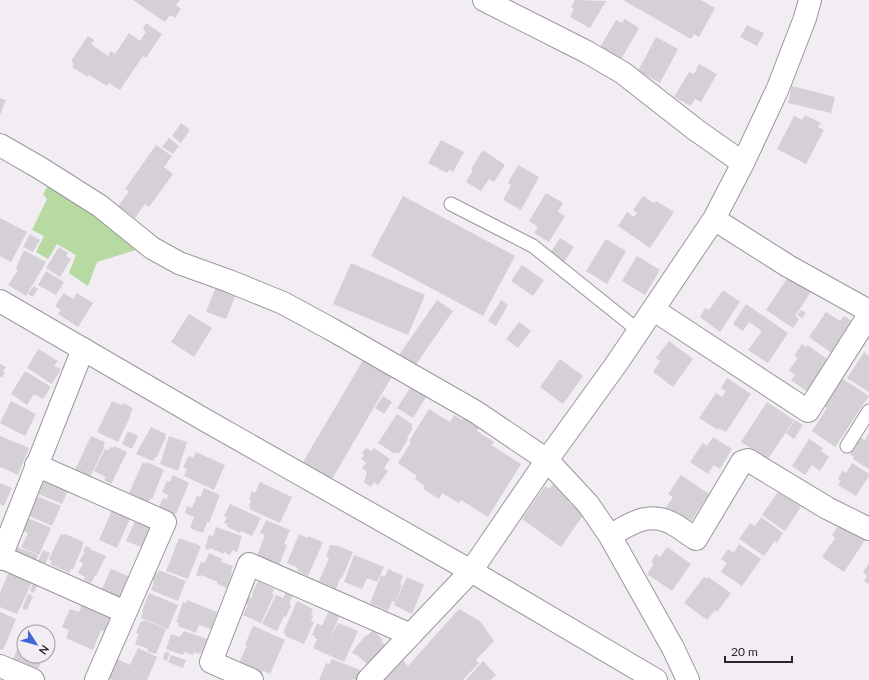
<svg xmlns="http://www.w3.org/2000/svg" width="869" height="680" font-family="Lato,sans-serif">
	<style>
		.green { fill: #b6daa1 }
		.building { fill: #d4d0d6 }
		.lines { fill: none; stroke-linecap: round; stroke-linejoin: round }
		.service-casing { stroke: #9a979c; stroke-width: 15 }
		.minor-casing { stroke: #9a979c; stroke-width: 24 }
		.tertiary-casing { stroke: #9a979c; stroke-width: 24 }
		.service { stroke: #fff; stroke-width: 13 }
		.minor { stroke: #fff; stroke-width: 22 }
		.tertiary { stroke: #fff; stroke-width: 22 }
	</style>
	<rect width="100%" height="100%" fill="#f1edf3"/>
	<path class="green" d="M49,183l45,28 45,38 -42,13 -9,24 -19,-13 7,-18 -19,-11 -9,15 -12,-7 8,-16 -12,-6 15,-31 -4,-5z"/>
	<path class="building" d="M133,0h47l-4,5 5,4 -6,9 -5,-3 -5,7z
		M575,0l31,1 -16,27 -20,-11 4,-8 -3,-2z
		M623,0h78l14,8 -16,29 -5,-3 -3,5z
		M625,19l14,9 -19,33 -21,-12 17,-29 6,3z
		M146,23l16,11 -16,24 -3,-2 -23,34 -11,-7 -2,3 -18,-11 -1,2 -16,-10 2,-3 -3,-3 17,-25 6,4 -3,4 17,12 3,-5 4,3 14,-21 11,8 6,-9 -3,-3z
		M747,25l17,8 -7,13 -17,-9z
		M656,37l22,12 -18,34 -22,-12z
		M699,64l18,10 -16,28 -6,-3 -4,7 -17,-9 15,-25 5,2z
		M792,86l43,11 -4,16 -43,-10z
		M0,98l6,2 -6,15z
		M805,115l16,8 -3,4 6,3 -18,34 -29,-15 17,-33 8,4z
		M181,123l9,7 -9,13 -9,-7z
		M169,138l10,8 -6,8 -11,-7z
		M441,140l23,12 -11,20 -4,-2 -2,3 -19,-10z
		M156,145l16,11 -8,11 9,7 -24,33 -4,-3 -10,14 -17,-12 11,-14 -4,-3z
		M483,150l22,15 -11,17 -5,-3 -8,12 -15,-9 7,-12 -2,-1z
		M518,165l21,12 -18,33 -18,-10 8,-15 -3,-2z
		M546,193l17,10 -5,9 7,4 -16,26 -15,-9 4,-6 -9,-6z
		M403,196l112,60 -32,60 -112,-60z
		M643,196l11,7 2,-2 18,11 -24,36 -32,-22 9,-14 7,5 3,-4 -4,-3z
		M0,218l27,14 -16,30 -11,-6z
		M30,234l10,6 -7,12 -10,-5z
		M560,238l14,9 -10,15 -14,-9z
		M606,239l20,12 -19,33 -21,-13z
		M59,247l9,6 -2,3 5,3 -11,18 -14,-9z
		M24,250l22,12 -20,34 -18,-11 10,-15 -2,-2z
		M637,256l23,14 -15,25 -23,-14z
		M351,263l74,32 -17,40 -75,-31z
		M522,265l22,15 -11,16 -22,-15z
		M46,271l18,11 -8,13 -18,-10z
		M789,276l22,16 -16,24 4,3 -6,9 -27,-18z
		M34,286l4,3 -5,8 -5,-3z
		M216,286l20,8 -10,25 -20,-7z
		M723,290l17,12 -20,30 -20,-15 5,-9 4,2z
		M64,293l9,6 4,-6 16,10 -15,24 -20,-13 3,-4 -6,-4z
		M437,300l16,11 -38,55 -16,-11z
		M501,300l7,5 -12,21 -8,-5z
		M746,304l42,29 -20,30 -20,-13 14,-19 -13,-9 -6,9 -10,-7z
		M801,310l5,3 -4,5 -5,-3z
		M826,312l14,9 4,-5 11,7 -22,31 -24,-17z
		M189,314l23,14 -18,29 -23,-15z
		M519,322l12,9 -13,17 -12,-9z
		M669,341l24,18 -20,28 -20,-15 7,-11 -4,-3z
		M802,344l4,3 1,-2 23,16 -22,31 -17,-12 4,-5 -6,-5 9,-12 -4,-2z
		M38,349l20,12 -4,5 7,3 -9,15 -25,-16z
		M864,352l5,4v36l-22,-14z
		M365,357l29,16 -62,106 -29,-17z
		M560,359l23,17 -20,28 -23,-17z
		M0,364l6,3 -3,5 2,1 -3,5 -2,-2z
		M25,371l26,16 -8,12 -9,-5 -7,11 -16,-11z
		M840,377l29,19 -34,51 -23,-16 15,-23 -5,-4z
		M727,378l24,16 -25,38 -7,-4 -1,2 -19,-12 17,-25 6,4 4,-6 -5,-3z
		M410,388l16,9 -13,21 -16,-10z
		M383,396l9,6 -8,12 -9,-6z
		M11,401l25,13 -11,22 -25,-13z
		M112,401l10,4 1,-2 10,5 -3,7h1l-13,27 -21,-10z
		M767,402l27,18 -26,39 -27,-17z
		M429,409l21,13 4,-7 8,5 3,-4 16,9 -4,6 17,11 -3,3 30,19 -33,53 -27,-17 -2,3 -17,-10 -3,6 -16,-10 2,-3 -10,-7 2,-3 -19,-13 13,-21 -2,-1z
		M397,414l15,10 -1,3 2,1 -6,10 1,1 -9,15 -3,-2 -1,2 -17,-11z
		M795,420l8,5 -9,14 -8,-6z
		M151,427l15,7 -1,3h1l-9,20h-2l-2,4 -17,-7z
		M128,431l10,5 -6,13 -10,-5z
		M869,433v36l-16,-10 1,-2 -4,-3 11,-16 4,2z
		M0,436l29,12 -11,27 -18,-8z
		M91,436l14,6 -2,4h2l-15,31 -15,-7z
		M169,436l18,6 -9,29 -18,-7z
		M713,437l19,12 -12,20 -6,-4 -6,9 -18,-12 13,-19 4,3z
		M809,439l14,9 -2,3 8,6 -9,14 -8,-6 -7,10 -13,-9z
		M114,446l13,6 -16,32 -7,-4 2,-3 -12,-6 11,-22 4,1 1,-3 3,1z
		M366,448l5,3 3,-3 16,11 -6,9 4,3 -10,14 -4,-3 -3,5 -7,-5 3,-10 -5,-4 4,-5 -5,-4 3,-4 -2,-2z
		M196,452l29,13 -11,25 -30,-14 3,-7 -4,-2 6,-11 4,2z
		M143,462l4,2v-2l17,8 -12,29 -1,-1 -4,7 -11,-4 2,-4 -9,-4z
		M852,463l17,11v2l-13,20 -18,-11 3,-4 -3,-2 4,-8 4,2z
		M173,475l16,8 -13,31h-2l-1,2 -14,-5 2,-3 -2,-1 4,-9 4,1 1,-4 -6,-3 5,-11 3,1z
		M681,475l28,19 -21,32 -24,-16 9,-13 -5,-3z
		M38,477l30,14 -6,13 -28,-12z
		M260,482l32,15 -12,26 -31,-14 2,-2 -2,-1 2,-6 -2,-1 3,-8 3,2z
		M0,483l12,5 -8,18 -4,-2z
		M553,484l19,13 -4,5 16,12 -23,33 -39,-28 23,-33 4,3z
		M204,488l16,7 -11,28 -2,-1 -4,11 -13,-5 4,-11 -9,-4 2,-7 5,2 5,-12 3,1z
		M778,492l23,15 -16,24 -23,-16z
		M34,495l27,11 -9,20 -29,-13z
		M230,504l31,14 -9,18 -11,-5 -1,2 -14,-7 2,-2 -4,-1 3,-6 -3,-1z
		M112,510l15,4 -2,3 5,2 -13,29 -18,-8z
		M761,517l22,16 -6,10 -2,-2 -11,15 -25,-17 11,-16 5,3z
		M28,518l23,10 -12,27 -18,-8 7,-14 -5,-2z
		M136,519l17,7 -7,23 -20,-8z
		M266,520l24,10 -6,14 3,1 -8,20 -22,-9 8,-21 -5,-2z
		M840,523l25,17 -21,32 -22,-15 13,-19 -3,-3z
		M216,527l26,9 -5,16 -5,-2 -2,5 -6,-3v2l-14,-6 -1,2 -4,-1 4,-14 4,1z
		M61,534l3,1 1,-1 19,8 -2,4h1l-10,23h-2l-2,4 -19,-9 2,-3 -3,-2z
		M299,534l8,4 1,-2 15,6 -15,34 -11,-5 1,-3 -11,-5z
		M179,538l22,8 -13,33 -22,-8z
		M739,544l22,15 -19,27 -21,-14 6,-9 -6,-4 7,-10 6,4z
		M330,545l8,1 15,6 -11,26 -1,-1 -5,12 -17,-8 10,-23 -3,-1z
		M15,546l23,9 -3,9 -22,-12z
		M86,546l5,2 -1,1 16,7 -10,20h-1l-4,7 -7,-3 1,-3 -7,-4 5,-10 -4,-2 6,-9 -2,-1z
		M667,547l24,17 -19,27 -25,-17 7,-10 -3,-2 5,-8 4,3z
		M43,550l7,3 -6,14 -7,-3z
		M209,553l13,6 -1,3 12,4 -2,7h1l-5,15 -10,-4 1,-2 -17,-7 -1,2 -4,-2 5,-13 4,1z
		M354,555l30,12 -7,15 -10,-4 -5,11 -18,-7z
		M869,563v21l-5,-3 3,-5 -4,-4z
		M10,569l24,9 -17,36 -17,-7v-14z
		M111,569l22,9 -12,21 -20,-8z
		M388,569l15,7 -3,8 2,1 -7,17 -3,-1 -4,10 -18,-8 11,-28 4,2z
		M159,570l27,11 -8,20 -27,-11 3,-8 -2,-1 4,-9 2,1z
		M407,577l17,8 -12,29 -18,-9z
		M704,577l3,2 1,-2 23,16 -14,19 -2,-2 -8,10 -23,-17z
		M34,581l4,2 -4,10 -4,-2z
		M258,581l16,8 -2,5 2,1 -13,28 -18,-8 5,-10 -4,-2 3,-7 4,2 2,-3 -1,-1z
		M286,592l7,4 -3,5v4l1,1 -5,11 -2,-1 -7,15 -15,-7 14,-29 7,3z
		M149,593l29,12 -10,24 -27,-11 2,-6 -1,-1z
		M28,594l5,2 -6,14 -5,-1z
		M187,600l30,12 -6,17 -12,-4 -3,8 -18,-7 1,-3 -3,-1 7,-20 3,1z
		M297,601l16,8 -2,6 2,1 -2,5 3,1 -10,22 -19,-8 1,-2 -3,-1z
		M82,603l32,14 -7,16 -6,-3 -8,20 -27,-12 3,-8 -7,-3 8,-18 9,3z
		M459,609l21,12 14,20 -18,19 3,3 -16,17h-79l19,-20 5,6z
		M329,610l11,4 -9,23 7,-14 20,8 -14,31 -31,-14 4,-9 -3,-1 1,-2 -3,-1 5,-12 5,3z
		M0,612l16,7 -13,31 -3,-1z
		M144,620l22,9 -10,25 -9,-3 1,-2 -13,-5 4,-10 -3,-1 5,-12 2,1z
		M29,626l13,6h-16z
		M254,626l31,14 -15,34 -7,-3 -2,4 -23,-10 9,-20h-2l7,-17z
		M373,630l10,10 -2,1 5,5 -18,19 -12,-11 -1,1 -3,-3 14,-17 1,1z
		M184,631l23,8 -6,14h-2v1l-5,-2 -1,3 -9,-3 -1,3 -17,-6 5,-15 9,3z
		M48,635l4,2 -4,9z
		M24,636v20h20l-8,17 -24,-12z
		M138,648l19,9 -10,23h-34l-5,-2 9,-19 13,6z
		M165,652l5,1 -3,8 -4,-2z
		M171,655l15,5 -3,8 -15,-6z
		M332,659l28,11 -4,10 -5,-1v1h-32l7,-17 3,1z
		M483,661l13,14 -5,5h-25z"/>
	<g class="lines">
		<defs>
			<path id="service" d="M451,204l82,42 106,85
				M847,446l22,-35"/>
			<path id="minor" d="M484,0l103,52 36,21 73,57 47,33
				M0,145l40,23 60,38 52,42 27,15 50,18 54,22 48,26 145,83 71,48 41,44 22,32 63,112 15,32
				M714,219l74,47 81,45
				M654,310l154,101 61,-96
				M36,465l129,57 -69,158
				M610,536c21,-13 40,-26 65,-11 7,4 14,10 21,14l46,-77 6,-2 79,48 42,21
				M1,557l124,55
				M0,559l83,-210
				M0,666l33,14
				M252,680l-41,-18 38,-98 162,71
				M368,680l103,-109 76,-111 70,-97 97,-144 29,-56 35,-75 27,-70 5,-18"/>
			<path id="tertiary" d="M0,301l205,119 266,151 185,109"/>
		</defs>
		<use href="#service" class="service-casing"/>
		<use href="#minor" class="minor-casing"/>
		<use href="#tertiary" class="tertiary-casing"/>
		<use href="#service" class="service"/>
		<use href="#minor" class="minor"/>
		<use href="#tertiary" class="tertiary"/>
	</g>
	<g transform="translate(36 644) rotate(126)"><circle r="19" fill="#f1edf3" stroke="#a19ea2"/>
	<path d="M0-3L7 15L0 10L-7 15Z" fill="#4465d8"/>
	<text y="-6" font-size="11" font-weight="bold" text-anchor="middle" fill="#292729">N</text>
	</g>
	<path d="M725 656v6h67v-6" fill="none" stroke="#292729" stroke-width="2"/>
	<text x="731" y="656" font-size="12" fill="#292729" stroke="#f1edf3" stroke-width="3" paint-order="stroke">20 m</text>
</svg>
